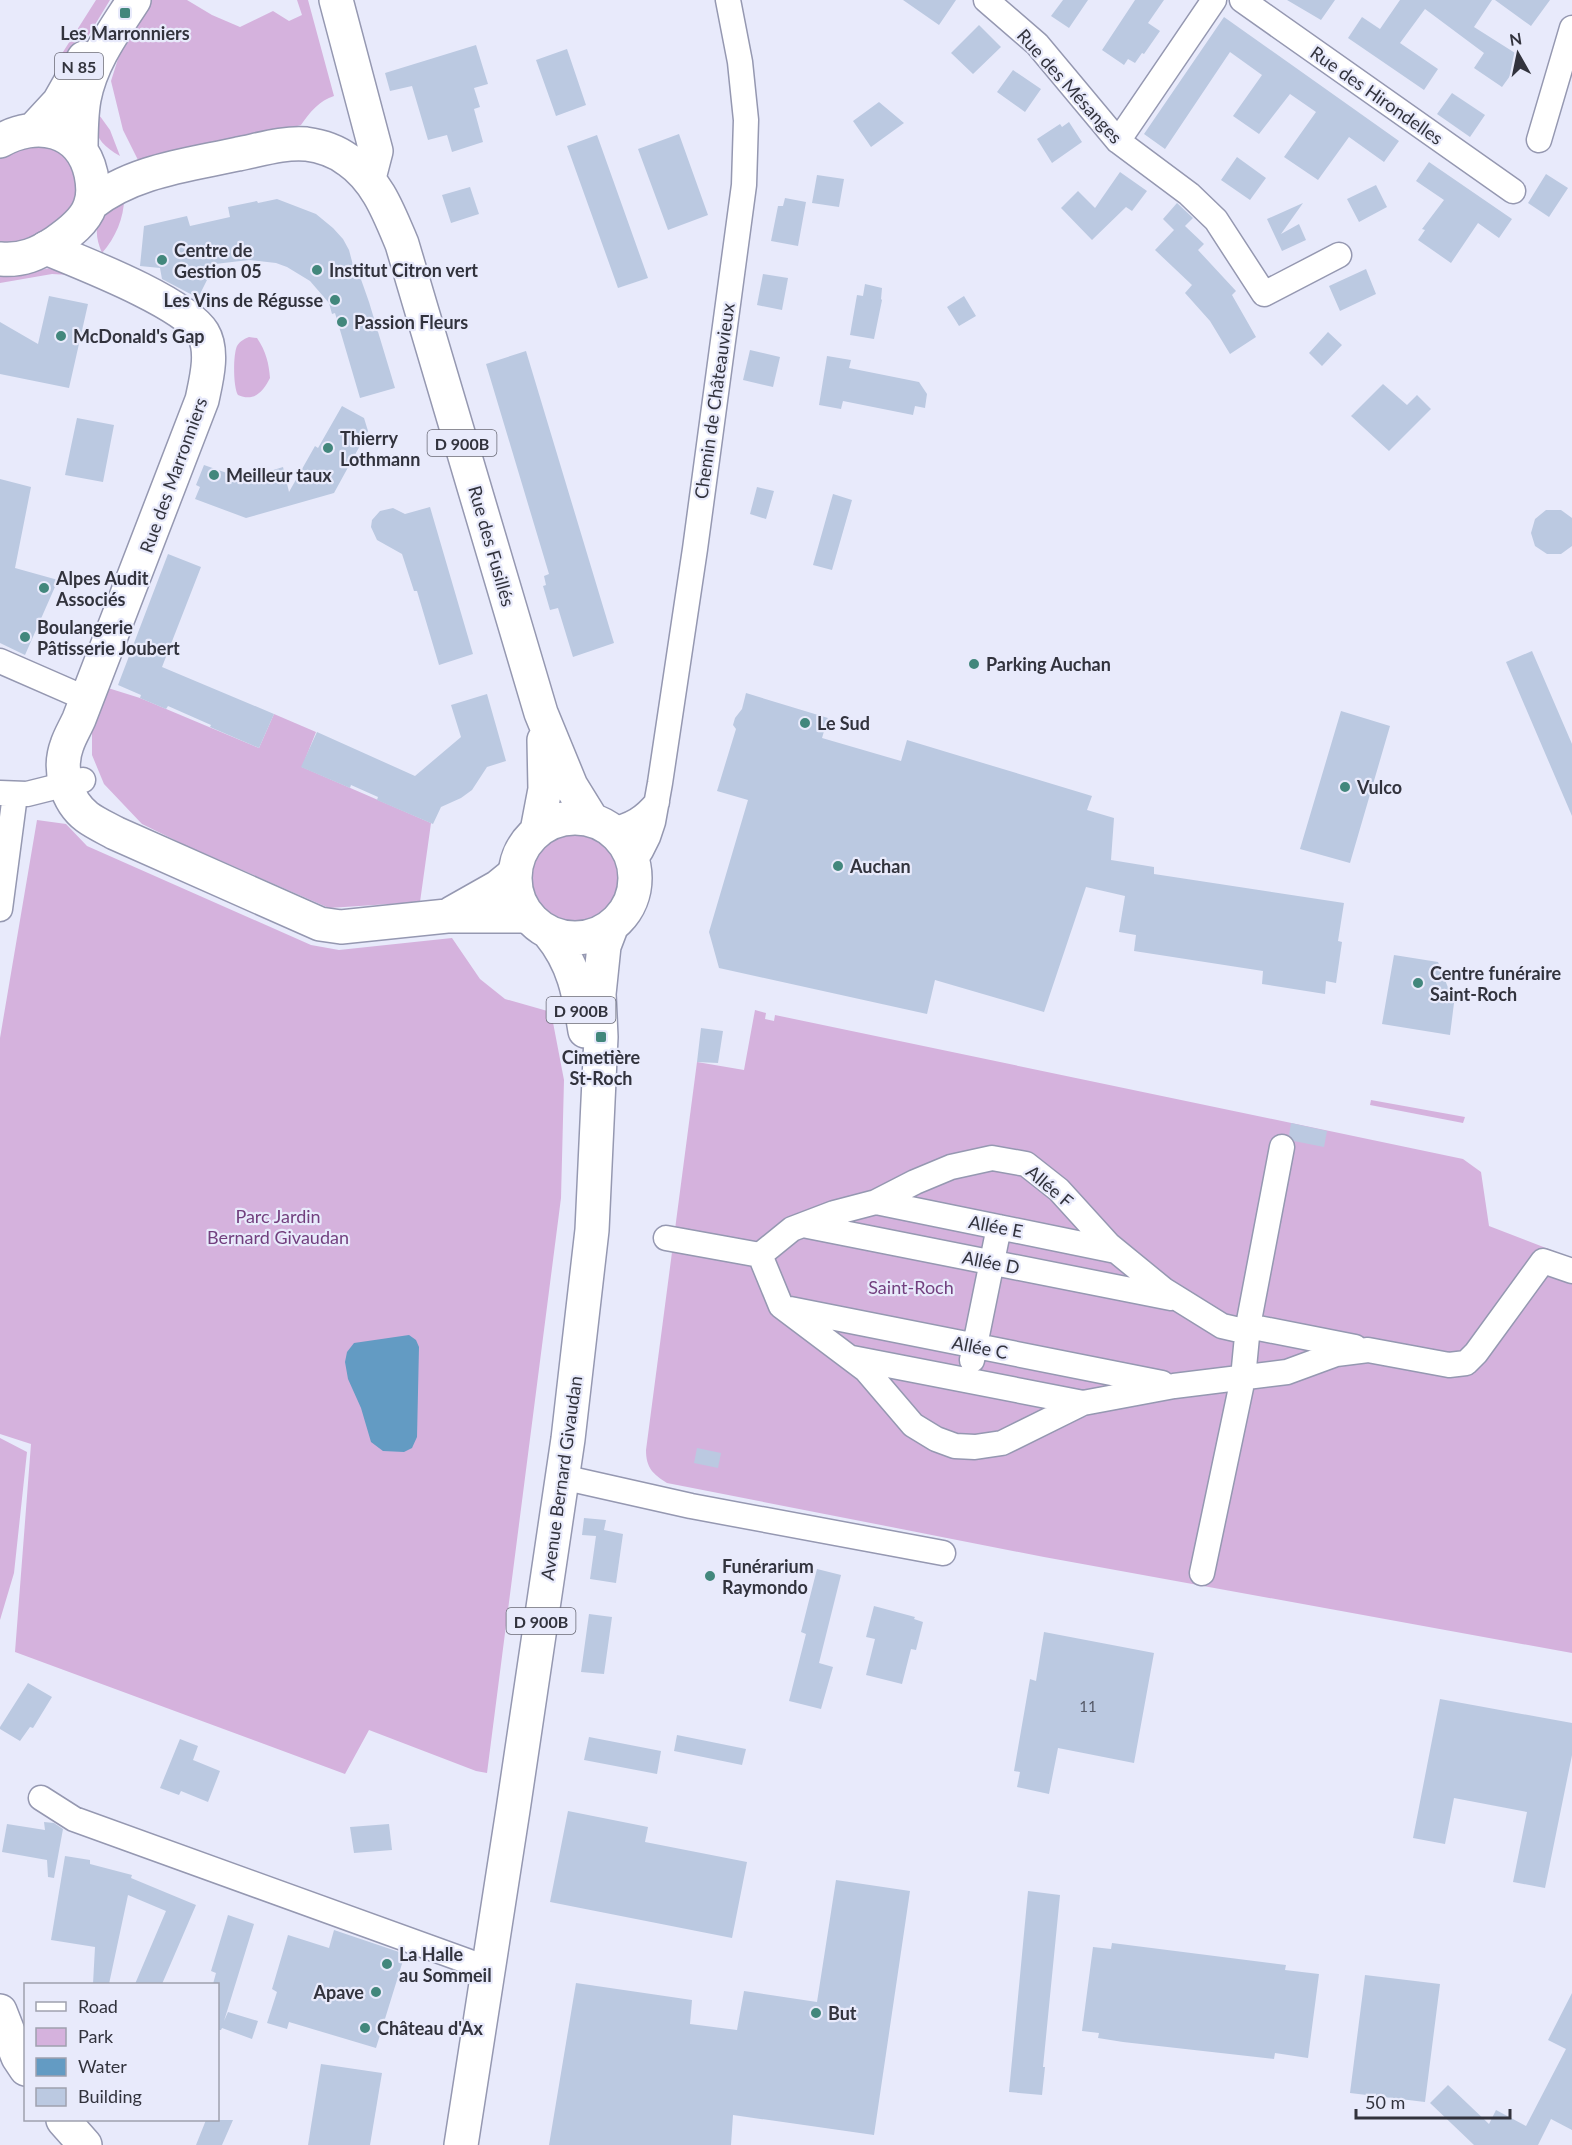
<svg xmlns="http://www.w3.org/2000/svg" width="1572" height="2145" font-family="Lato,sans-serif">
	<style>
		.green { fill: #d5b2dd }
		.water { fill: #639bc3 }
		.building { fill: #bbc9e1 }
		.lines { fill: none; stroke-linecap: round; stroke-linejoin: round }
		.street-casing { stroke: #9598b1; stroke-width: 27 }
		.secondary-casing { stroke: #9598b1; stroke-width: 36 }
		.primary-casing { stroke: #9598b1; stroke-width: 36 }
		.street { stroke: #fff; stroke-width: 24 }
		.secondary { stroke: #fff; stroke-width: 33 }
		.primary { stroke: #fff; stroke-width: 33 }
		.poi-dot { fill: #42877c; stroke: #e8eafb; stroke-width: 2 }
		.labels { text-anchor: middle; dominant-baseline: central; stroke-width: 4.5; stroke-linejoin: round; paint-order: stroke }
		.number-label { font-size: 15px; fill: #545866 }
		.shield { fill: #e8eafb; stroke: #696a76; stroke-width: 1.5 }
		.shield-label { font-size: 16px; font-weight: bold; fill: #32333d }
		.poi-label { font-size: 18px; font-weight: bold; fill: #32333d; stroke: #e8eafb; text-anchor: start }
		.street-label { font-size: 18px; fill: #32333d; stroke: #e8eafb }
		.park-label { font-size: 18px; fill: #723f7e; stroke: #e8eafb }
	</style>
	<rect width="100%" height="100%" fill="#e8eafb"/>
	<path class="green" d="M96,0h14l-47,77 -5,-5 -2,-9z
		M151,0h36l25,15 28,12 33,-16 16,10 13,-6 -5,-15h11l26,96c-14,4 -25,17 -33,29l-84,22 -79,13 -15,-30 -12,-49 13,-41z
		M97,112l13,18 10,26c-19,-11 -28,-21 -23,-44z
		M32,144l22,3 13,10 11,19 2,16 -11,22 -32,24 -14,5h-23v-85l19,-11z
		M124,195c1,21 -8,42 -22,58 -13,-31 0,-39 22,-58z
		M49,268h12l9,7 -18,-1 -52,9v-6l17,-1z
		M249,337l8,1c9,13 12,26 13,40 -7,14 -16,24 -32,17 -5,-8 -5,-40 -1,-49 3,-5 7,-7 12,-9z
		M108,688l32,10 119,50 15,-34 42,18 -14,35 129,56 -11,79 -91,6 -144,-63 -43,-21 -38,-40 -12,-29v-25z
		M37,820l29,4 21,22 224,99 28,5 113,-12 28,41 25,20 46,13 13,68 -3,118 -74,575 -11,-2 -107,-41 -24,44 -330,-122 16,-208 -31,-10v-396z
		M528 878a45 45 0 1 1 90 0a45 45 0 1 1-90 0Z
		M755,1010l11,3 -1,6 9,2 1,-6 688,144 18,13 8,54 83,32v395l-528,-96 -377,-74c-14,-9 -21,-15 -21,-33l51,-388 47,8z
		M1371,1100l94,17 -2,6 -93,-18z
		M0,1438l27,14 -13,121 -14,47z"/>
	<path class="water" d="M409,1335l7,5 3,7 -2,90 -5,11 -8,4 -21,-1 -12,-9 -10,-34 -13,-29 -3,-17 2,-10 7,-9z"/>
	<path class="building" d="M903,0h53l-17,25z
		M1063,0h25l-19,28 -18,-12z
		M1135,0h29l-16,23 12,8 -16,23 -2,-1 -7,10 -7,-4 -4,6 -22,-15z
		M1287,0h48l-14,20z
		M1400,0h92l-18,27 49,31 -21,29 -28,-19 10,-15 -59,-44 -25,34 38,26 -14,21 -76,-52 14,-21 18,12z
		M1495,0h55l-19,26z
		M1224,17l175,124 -15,21 -35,-25 -31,43 -34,-23 32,-45 -26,-18 -31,40 -26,-18 29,-41 -32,-23 -65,97 -21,-15z
		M979,25l22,22 -28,27 -22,-21z
		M476,45l12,39 -14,4 6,19 -6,2 9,33 -31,10 -5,-17 -19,5 -16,-54 -22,5 -5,-18z
		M567,49l19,56 -30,11 -20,-56z
		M1013,70l28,19 -16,23 -28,-20z
		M1452,93l33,22 -15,22 -33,-23z
		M879,102l25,21 -33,24 -18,-26z
		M1069,122l13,20 -30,21 -15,-24 23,-15 2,3z
		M679,134l29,81 -40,15 -30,-81z
		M597,135l51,143 -30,10 -51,-142z
		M1237,157l29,21 -16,22 -29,-20z
		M1429,162l83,57 -13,19 -21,-15 -27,40 -33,-23 7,-10 -3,-1 22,-29 -28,-19z
		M1120,172l27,19 -15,20 -6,-4 -34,33 -31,-32 17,-17 17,17z
		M1546,174l22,14 -19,29 -21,-14z
		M817,175l27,4 -5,28 -27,-4z
		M1376,185l11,22 -28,15 -12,-23z
		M470,187l9,27 -28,9 -9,-28z
		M785,198l21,4 -8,44 -27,-5 7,-35h5z
		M277,199l39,15 17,14 10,11 6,11 5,19 3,-1 12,34 26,86 -35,10 -25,-85 -3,1 -3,-11 -19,-22 -23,-14 -11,-4 -27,-3 -34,4 -17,34 -36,-19 -2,-11 -20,-2 4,-40 43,-10 3,10 40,-9 -2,-10 29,-6 1,2z
		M1177,203l16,15 -8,8 19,18 -6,6 38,41 -4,4 24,42 -26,17 -20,-33 -25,-28 7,-8 -37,-35 19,-20 -11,-11z
		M1303,203l-22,31 18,-10 7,16 -24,11 -15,-32z
		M1366,269l10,25 -36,17 -11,-25z
		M763,274l25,4 -6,32 -25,-5z
		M865,284l17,4 -1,11 1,1 -8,39 -24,-4 7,-40 6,1z
		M49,296l39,8 -19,84 -69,-14v-52l38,22z
		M964,296l12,20 -17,10 -12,-19z
		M1328,332l14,13 -20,21 -13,-13z
		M750,350l30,7 -7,30 -30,-7z
		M526,351l88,292 -41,14 -15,-49 -8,2 -7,-24 3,-1 -2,-9 5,-2 -63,-210z
		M827,356l24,4 -2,8 70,14 8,12 -2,14 -10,-2 -2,9 -70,-14 -2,8 -22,-4z
		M1383,384l24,21 10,-10 14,14 -42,42 -38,-35z
		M342,406l22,12 4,13 -34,62 -88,25 -51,-19 5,-12 -4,-2 8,-20 40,14 39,-12 6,25 26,-46 3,2z
		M77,418l37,7 -11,57 -38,-7z
		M0,479l31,8 -16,81 43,12 -33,75 -25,-12z
		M757,487l17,4 -8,28 -16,-5z
		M833,494l19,6 -20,70 -19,-5z
		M430,507l43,147 -34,11 -22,-74h-3l-12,-37 -25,-14 -6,-13 1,-7 8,-9 13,-3 12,6z
		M1546,510h15l11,8v28l-11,8h-14l-12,-8 -4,-13 4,-14z
		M168,554l33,13 -39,100 112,47 -15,34 -49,-21 1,-2 -43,-19 -2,3 -26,-11 1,-3 -23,-10z
		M1532,651l40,93v72l-66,-154z
		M746,693l82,25 -6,20 79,23 6,-21 185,56 -5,14 27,8 -3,42 43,7v7l190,29 -6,38 4,1 -6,41 -10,-2 -1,13 -63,-10 1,-13 -129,-20 2,-16 -17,-3 6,-36 -39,-9 -42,125 -109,-32 -8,34 -208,-46 -10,-36 39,-132 -31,-9 19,-62 -3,-4 2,-7 7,-9z
		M487,694l19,67 -19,6 -15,23 -11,8 -20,9 -8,17 -56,-24 1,-3 -27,-12 -1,3 -49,-21 16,-35 98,44 46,-39 -10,-32z
		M1341,711l49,15 -40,137 -50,-14z
		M1394,955l44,7 16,41 -4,32 -68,-11z
		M701,1028l22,3 -5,32 -21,-1z
		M1291,1123l36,8 -3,16 -30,-6 -5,-6z
		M697,1448l24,5 -3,15 -24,-5z
		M584,1518l22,2 -2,10 19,4 -7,49 -26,-4 6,-43 -14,-1z
		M817,1569l24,6 -22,88 14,4 -12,42 -32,-8 17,-67 -5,-2z
		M874,1606l41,11 -1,2 9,3 -7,28 -5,-1 -9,35 -36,-9 9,-36 -9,-2z
		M589,1614l23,3 -8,57 -23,-2z
		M1044,1632l110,21 -20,110 -76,-15 -9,46 -32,-7 3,-15 -6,-1 16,-92 6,2z
		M28,1683l24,14 -19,31 -3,-1 -10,14 -20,-12v-2z
		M1440,1699l132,24v32l-27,133 -32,-6 14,-70 -73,-14 -9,46 -32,-6z
		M677,1735l69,14 -4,16 -68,-14z
		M589,1737l72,14 -4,23 -73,-14z
		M180,1739l18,7 -5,14 27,11 -12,31 -27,-11 -2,4 -19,-7z
		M568,1811l80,16 -3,15 102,20 -15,76 -182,-36z
		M44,1822l10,1 9,6 -9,49 -6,-1 -1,-17 -45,-8 5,-28 38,6z
		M389,1824l3,26 -38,3 -4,-26z
		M65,1856l25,4v4l42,11 -1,3 65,27 -34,79h-27l31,-73 -38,-16 -19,89h-16l2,-37 -44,-7z
		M836,1880l74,11 -36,244 -141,-20 -2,30h-182l27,-162 116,17 -2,24 47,6 7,-39 73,11z
		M1028,1891l32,4 -17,172h2l-3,28 -33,-3z
		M228,1915l26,9 -30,97 4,-9 30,9 -6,18 -30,-11 -1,2h-3v-46h-5l3,-11 -5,-2z
		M334,1930l71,24 -29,94 -87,-26 -2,7 -20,-6 10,-31 -5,-3 16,-54 41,13z
		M1112,1943l174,22 -1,5 34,4 -11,84 -33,-5 -1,6 -151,-17 -25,-4 1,-5 -17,-2 11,-84 18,2z
		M1365,1975l75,9 -15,118 -75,-9z
		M1572,1993v137l-21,-11 -13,26h-64l-44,-42 18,-18 41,39 7,-14 30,16 40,-77 -18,-9z
		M321,2064l61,9 -12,72h-62z
		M206,2120h27l-11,25h-26z"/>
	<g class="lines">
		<defs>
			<path id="street" d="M986,0l51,44 81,97 71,53 27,26 48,74 75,-39
				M1242,0l271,191
				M1539,140l33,-112
				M1118,141l96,-141
				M0,661l87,38
				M0,793l27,1 56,-14
				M610,830c21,-4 34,-12 47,-28
				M633,862l8,-11 7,-14 5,-15 7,-39 35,-234 49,-364 2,-65 -6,-58 -12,-62
				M0,909l15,-114
				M876,1202l240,49
				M803,1225l368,73
				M666,1238l94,17 21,51 85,64 47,55 23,14 19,7 20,1 27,-4 81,-40 91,-17 113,-14 49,-18 32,-4 81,15 17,-2 10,-10 67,-92 29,10
				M760,1255l32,-26 42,-16 42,-11 39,-20 36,-15 41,-9 34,6 33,26 50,55 55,45 58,36 26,6
				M790,1309l372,74
				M1248,1326l107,21
				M852,1358l231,45
				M972,1360l27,-133
				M562,1477l129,29 252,47
				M1202,1573l41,-195 5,-52 34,-179
				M41,1798l33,21 415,150"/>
			<path id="secondary" d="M46,248c36,15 138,54 157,85 11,18 3,48 -1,67l-123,319c-4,9 -9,17 -12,26 -9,24 -1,56 20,72 8,6 19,11 28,16l205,91 21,3 106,-11h81
				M452,913l46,-26 16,-13
				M0,2011l18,46 8,12
				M63,2120l22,25"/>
			<path id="primary" d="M336,0l40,151 -7,27
				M34,129l25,-27 25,-44
				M0,141c36,-21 81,-13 91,33 2,10 3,22 -1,32 -5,15 -21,27 -34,36 -18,12 -34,19 -56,17
				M81,150c0,-17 0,-34 3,-51 7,-37 30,-68 50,-99
				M91,204c41,-33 97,-39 147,-50 21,-4 46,-12 68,-10 15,2 30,7 42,16 29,20 41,53 54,84l139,469 30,73 21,34
				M515 878a60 60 0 1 1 120 0a60 60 0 1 1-120 0Z
				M537,831l8,-42 -1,-49
				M549,933c25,30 30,60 36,98
				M461,2145l52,-335 55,-371 24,-209 9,-193 -2,-43 5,-48 8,-21"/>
		</defs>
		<use href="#street" class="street-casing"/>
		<use href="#secondary" class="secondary-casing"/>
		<use href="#primary" class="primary-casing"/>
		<use href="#street" class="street"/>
		<use href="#secondary" class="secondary"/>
		<use href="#primary" class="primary"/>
	</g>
	<g class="poi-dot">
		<rect x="119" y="7" width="12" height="12" rx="3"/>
		<circle cx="162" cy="260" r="6"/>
		<circle cx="317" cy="270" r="6"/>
		<circle cx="335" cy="300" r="6"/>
		<circle cx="342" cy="322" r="6"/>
		<circle cx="61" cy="336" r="6"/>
		<circle cx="328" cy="448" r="6"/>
		<circle cx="214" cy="475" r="6"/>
		<circle cx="44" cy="588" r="6"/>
		<circle cx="25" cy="637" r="6"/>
		<circle cx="974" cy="664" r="6"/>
		<circle cx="805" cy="723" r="6"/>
		<circle cx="1345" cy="787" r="6"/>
		<circle cx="838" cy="866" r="6"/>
		<circle cx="1418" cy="983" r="6"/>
		<rect x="595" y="1031" width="12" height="12" rx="3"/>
		<circle cx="710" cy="1576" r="6"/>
		<circle cx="387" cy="1964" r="6"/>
		<circle cx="376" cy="1992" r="6"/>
		<circle cx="816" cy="2013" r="6"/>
		<circle cx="365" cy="2028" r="6"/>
	</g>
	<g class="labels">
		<g class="number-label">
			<text x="1088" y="1706">11</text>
		</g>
		<g class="shield">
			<rect x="55" y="53" width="48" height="26" rx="4.5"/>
			<rect x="427.5" y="430" width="69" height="26" rx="4.5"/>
			<rect x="546.5" y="997" width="69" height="26" rx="4.5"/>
			<rect x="506.5" y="1608" width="69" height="26" rx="4.5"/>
		</g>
		<g class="shield-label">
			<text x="79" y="66">N 85</text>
			<text x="462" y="443">D 900B</text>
			<text x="581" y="1010">D 900B</text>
			<text x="541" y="1621">D 900B</text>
		</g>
		<g class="poi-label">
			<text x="125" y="33" text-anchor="middle">Les Marronniers</text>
			<text x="174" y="250">Centre de<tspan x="174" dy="21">Gestion 05</tspan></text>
			<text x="329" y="270">Institut Citron vert</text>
			<text x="323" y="300" text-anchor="end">Les Vins de Régusse</text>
			<text x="354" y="322">Passion Fleurs</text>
			<text x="73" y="336">McDonald's Gap</text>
			<text x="340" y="438">Thierry<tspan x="340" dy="21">Lothmann</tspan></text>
			<text x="226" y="475">Meilleur taux</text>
			<text x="56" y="578">Alpes Audit<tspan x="56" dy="21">Associés</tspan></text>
			<text x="37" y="627">Boulangerie<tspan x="37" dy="21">Pâtisserie Joubert</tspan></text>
			<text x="986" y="664">Parking Auchan</text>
			<text x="817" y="723">Le Sud</text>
			<text x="1357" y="787">Vulco</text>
			<text x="850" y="866">Auchan</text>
			<text x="1430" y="973">Centre funéraire<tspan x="1430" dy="21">Saint-Roch</tspan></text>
			<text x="601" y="1057" text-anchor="middle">Cimetière<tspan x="601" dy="21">St-Roch</tspan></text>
			<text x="722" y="1566">Funérarium<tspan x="722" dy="21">Raymondo</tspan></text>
			<text x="399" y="1954">La Halle<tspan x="399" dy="21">au Sommeil</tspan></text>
			<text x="364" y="1992" text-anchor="end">Apave</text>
			<text x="828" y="2013">But</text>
			<text x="377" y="2028">Château d'Ax</text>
		</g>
		<g class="street-label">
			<text transform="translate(1070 86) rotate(48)">Rue des Mésanges</text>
			<text transform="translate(1377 95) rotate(35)">Rue des Hirondelles</text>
			<text transform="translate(714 401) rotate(-82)">Chemin de Châteauvieux</text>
			<text transform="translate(173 475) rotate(-70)">Rue des Marronniers</text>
			<text transform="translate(492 546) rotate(74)">Rue des Fusillés</text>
			<text transform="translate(1050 1186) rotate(40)">Allée F</text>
			<text transform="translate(996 1226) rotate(11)">Allée E</text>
			<text transform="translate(991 1262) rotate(11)">Allée D</text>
			<text transform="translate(980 1347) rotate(11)">Allée C</text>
			<text transform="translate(561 1478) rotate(-82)">Avenue Bernard Givaudan</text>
		</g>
		<g class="park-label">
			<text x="278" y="1216">Parc Jardin<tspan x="278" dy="21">Bernard Givaudan</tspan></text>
			<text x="911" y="1287">Saint-Roch</text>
		</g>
	</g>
	<rect x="24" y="1983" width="195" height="138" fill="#e8eafb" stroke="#9fa1af" stroke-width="1.5"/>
	<rect x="36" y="2002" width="30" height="9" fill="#ffffff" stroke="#9fa1af" stroke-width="1.5"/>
	<text x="78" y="2013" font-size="18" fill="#32333d">Road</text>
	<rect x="36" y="2028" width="30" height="18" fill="#d5b2dd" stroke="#9fa1af" stroke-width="1.5"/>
	<text x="78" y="2043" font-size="18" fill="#32333d">Park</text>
	<rect x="36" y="2058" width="30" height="18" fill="#639bc3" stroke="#9fa1af" stroke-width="1.5"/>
	<text x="78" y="2073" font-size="18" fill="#32333d">Water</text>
	<rect x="36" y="2088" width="30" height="18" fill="#bbc9e1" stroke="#9fa1af" stroke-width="1.5"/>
	<text x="78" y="2103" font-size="18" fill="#32333d">Building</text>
	<g transform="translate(1518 54) rotate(351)" stroke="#e8eafb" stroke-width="4.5" paint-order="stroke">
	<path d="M0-4.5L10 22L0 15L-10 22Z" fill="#32333d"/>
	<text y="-9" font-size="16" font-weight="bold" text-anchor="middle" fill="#32333d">N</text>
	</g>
	<path d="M1356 2109v9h154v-9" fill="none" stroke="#32333d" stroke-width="3"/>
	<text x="1365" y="2109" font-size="18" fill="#32333d" stroke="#e8eafb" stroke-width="4.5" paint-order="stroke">50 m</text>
</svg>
